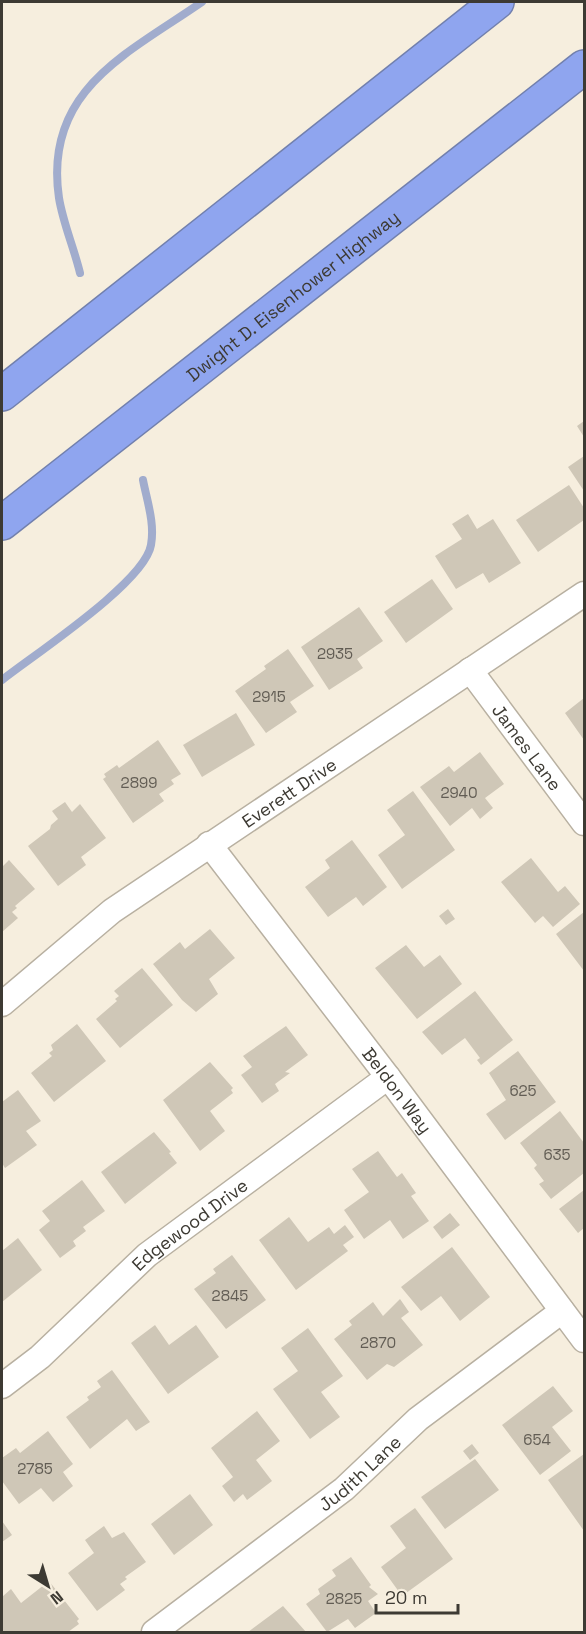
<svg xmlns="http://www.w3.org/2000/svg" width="586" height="1634" font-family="'Space Grotesk',sans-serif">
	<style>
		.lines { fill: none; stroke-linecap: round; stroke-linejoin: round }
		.stream { stroke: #a1accd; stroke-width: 8 }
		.building { fill: #cfc7b7 }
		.street-casing { stroke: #b8b0a1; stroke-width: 27 }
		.highway-casing { stroke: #7280ad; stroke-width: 36 }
		.street { stroke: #fff; stroke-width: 24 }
		.highway { stroke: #8fa5ef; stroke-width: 33 }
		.labels { text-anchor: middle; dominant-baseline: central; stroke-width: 4.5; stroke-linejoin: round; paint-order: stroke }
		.number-label { font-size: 15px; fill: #625d54 }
		.street-label { font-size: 18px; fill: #3d3a33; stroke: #f6eede }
	</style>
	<rect width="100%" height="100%" fill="#f6eede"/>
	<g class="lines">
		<path class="stream" d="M80,273c-6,-25 -17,-50 -21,-75 -16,-108 68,-144 143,-196
			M2,680c33,-26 143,-98 149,-135 4,-22 -4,-44 -8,-65"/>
	</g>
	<path class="building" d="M584,421v16l-7,-11z
		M584,456v35l-16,-24z
		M569,485l15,23v12l-46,32 -22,-32z
		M468,514l9,15 16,-10 28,44 -32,20 -6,-10 -27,16 -21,-33 27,-17 -10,-15z
		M432,579l21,30 -47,34 -22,-31z
		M359,607l24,34 -26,18 6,9 -34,22 -28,-43z
		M288,649l26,37 -24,16 7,10 -31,21 -31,-42 31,-22 -2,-3z
		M584,698v42l-19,-27z
		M236,713l19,32 -53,32 -19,-32z
		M158,740l23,34 -10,6 3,4 -15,10 5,7 -31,22 -30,-44 3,-2 -2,-3 13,-9 2,3z
		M480,752l24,32 -19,14 8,10 -13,11 -8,-11 -22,18 -30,-39 29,-21 5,6z
		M413,791l42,59 -53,39 -24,-34 27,-20 -18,-25z
		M65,802l7,10 8,-8 26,34 -25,19 5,8 -28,21 -30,-40 22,-17 1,-4 7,-6 -6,-8z
		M352,840l35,47 -24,19 -7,-9 -28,20 -23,-30 25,-19 -5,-8z
		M531,858l27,34 7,-6 15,18 -27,23 -10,-11 -8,7 -34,-41z
		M9,860l26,29 -20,17 2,2 -5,4 6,6 -16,14v-65z
		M448,909l7,10 -9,6 -7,-9z
		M584,912v59l-28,-37z
		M210,929l25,29 -26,21 9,15 -22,18 -14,-12 -29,-36 27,-22 5,7z
		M406,945l18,22 16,-12 22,29 -45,35 -42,-51z
		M142,968l31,37 -53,43 -24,-29 21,-18 -2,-2 4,-3 -5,-5z
		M475,991l38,49 -32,25 -4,-5 3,-2 -15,-20 -23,17 -20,-23z
		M77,1024l29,37 -52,41 -23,-29 21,-17 -3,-3 4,-3 -2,-5z
		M286,1026l22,29 -23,17 5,1 -15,11 4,7 -17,12 -21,-28 11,-8 -9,-11z
		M518,1051l38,51 -51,38 -19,-26 20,-14 -17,-27z
		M210,1062l23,26 -2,2 2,3 -23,18 15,20 -25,20 -37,-51z
		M18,1090l23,31 -15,10 11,14 -32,23 -3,-5v-61z
		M560,1111l24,32v30l-33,26 -12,-15 5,-3 -10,-13 3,-3 -17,-22z
		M154,1132l17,20 -2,1 8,10 -52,41 -24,-32z
		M378,1151l19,26 5,-4 14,20 -5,3 18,25 -26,18 -13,-19 -26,19 -20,-29 25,-18 -17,-23z
		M82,1180l23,31 -22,16 3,4 -13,10 3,5 -16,12 -21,-28 11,-9 -8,-10z
		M584,1190v38l-6,5 -19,-24z
		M450,1213l10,12 -18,14 -9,-12z
		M289,1217l19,25 21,-15 5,7 11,-9 9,12 -11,8 5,6 -52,39 -37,-50z
		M18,1238l24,32 -40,32v-51z
		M452,1247l38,50 -30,24 -19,-25 -20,15 -20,-24z
		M232,1255l34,45 -40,29 -32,-40 22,-16 -3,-4z
		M400,1299l9,13 -8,6 22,27 -29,22 -7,-3 -20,16 -33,-41 18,-14 -3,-4 24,-19 10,14z
		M155,1325l14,20 27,-20 23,32 -51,37 -37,-51z
		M308,1328l35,48 -22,16 19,25 -30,22 -37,-50 25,-18 -17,-23z
		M112,1370l38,52 -14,9 -9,-12 -37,30 -24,-32 23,-17 -2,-3 14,-10 -4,-6z
		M553,1386l20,25 -21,16 19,24 -31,24 -38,-50z
		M257,1411l23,30 -24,19 16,21 -25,19 -4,-6 -9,8 -12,-16 11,-9 -22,-29z
		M48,1431l25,33 -10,8 10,14 -20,16 -12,-14 -22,16 -17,-23v-23l14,-10 4,5z
		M472,1444l7,9 -9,7 -7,-9z
		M584,1454v77l-36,-51z
		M475,1459l24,31 -54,39 -24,-32z
		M190,1494l23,31 -39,30 -23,-31z
		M415,1508l38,51 -51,37 -21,-29 25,-19 -16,-22z
		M2,1521l10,14 -10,7z
		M104,1526l8,12 12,-6 22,30 -21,15 2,2 -7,5 5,6 -28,21 -29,-38 26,-20 -9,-13z
		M351,1557l20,28 -2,2 9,7 -10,7 8,12 -21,15 -7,-9 -21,13 -21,-28 14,-10 -2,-5 18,-13 -4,-6z
		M49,1581l30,38 -2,2 2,3 -11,8h-66v-35l9,-8 10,14z
		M283,1606l23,26h-58z"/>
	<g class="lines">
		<defs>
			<g id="street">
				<path id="s1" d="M470,670l114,153"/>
				<path id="s2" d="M209,844l179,233 196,263"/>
				<path id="s3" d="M2,1004l110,-93 472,-317"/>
				<path id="s4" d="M2,1386l38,-29 107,-102 241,-178"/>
				<path id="s5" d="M154,1632l190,-143 74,-70 144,-108"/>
			</g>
			<g id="highway">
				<path d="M2,394l495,-392"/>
				<path id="s6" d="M2,523l582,-456"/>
			</g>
		</defs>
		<use href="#street" class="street-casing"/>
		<use href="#highway" class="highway-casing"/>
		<use href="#street" class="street"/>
		<use href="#highway" class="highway"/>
	</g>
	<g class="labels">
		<g class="number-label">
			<text x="335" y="653">2935</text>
			<text x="269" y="696">2915</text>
			<text x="139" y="782">2899</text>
			<text x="459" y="792">2940</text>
			<text x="523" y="1090">625</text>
			<text x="557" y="1154">635</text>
			<text x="230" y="1295">2845</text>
			<text x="378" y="1342">2870</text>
			<text x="537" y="1439">654</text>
			<text x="35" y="1468">2785</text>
			<text x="344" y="1598">2825</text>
		</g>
		<g class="street-label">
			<text stroke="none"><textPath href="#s6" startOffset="369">Dwight D. Eisenhower Highway</textPath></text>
			<text stroke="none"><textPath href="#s1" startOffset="96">James Lane</textPath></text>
			<text stroke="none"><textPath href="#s3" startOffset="357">Everett Drive</textPath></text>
			<text stroke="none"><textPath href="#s2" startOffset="310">Beldon Way</textPath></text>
			<text stroke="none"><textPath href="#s4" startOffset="248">Edgewood Drive</textPath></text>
			<text stroke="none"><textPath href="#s5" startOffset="260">Judith Lane</textPath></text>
		</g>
	</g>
	<rect width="586" height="1634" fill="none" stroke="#3d3a33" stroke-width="6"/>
	<g transform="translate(48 1586) rotate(143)" stroke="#f6eede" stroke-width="4.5" paint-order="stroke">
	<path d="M0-4.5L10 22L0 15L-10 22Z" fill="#3d3a33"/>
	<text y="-9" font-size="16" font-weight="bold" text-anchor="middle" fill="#3d3a33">N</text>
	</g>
	<path d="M376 1604v9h82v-9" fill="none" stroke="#3d3a33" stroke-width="3"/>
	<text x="385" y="1604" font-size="18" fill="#3d3a33" stroke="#f6eede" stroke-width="4.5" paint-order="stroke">20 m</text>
</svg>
